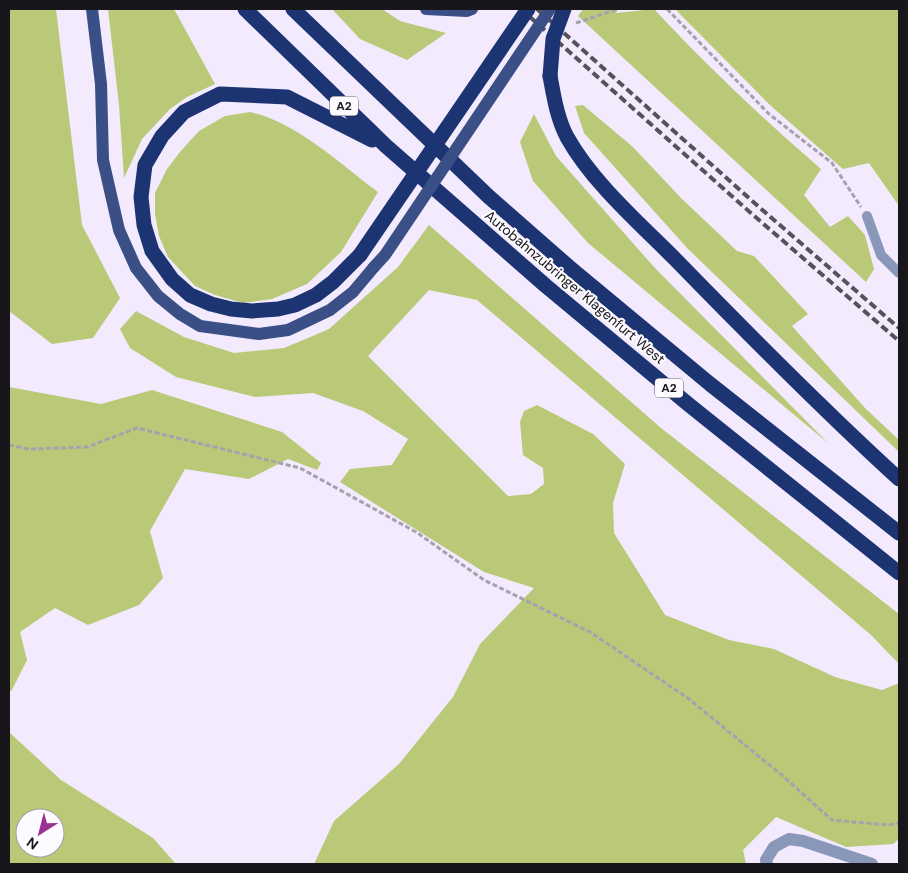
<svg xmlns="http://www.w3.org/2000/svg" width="908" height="873" font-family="'DM Sans',sans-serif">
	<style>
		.green { fill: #b9c978; fill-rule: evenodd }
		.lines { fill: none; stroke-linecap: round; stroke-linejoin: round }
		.path { stroke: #a7a0ae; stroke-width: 3; stroke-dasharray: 5 2.5; stroke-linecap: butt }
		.service { stroke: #8998b8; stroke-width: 10 }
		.minor { stroke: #8998b8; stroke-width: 12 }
		.primary { stroke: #394f86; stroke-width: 12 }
		.motorway { stroke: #1d3472; stroke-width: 15 }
		.rail { stroke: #55515a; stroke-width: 4; stroke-dasharray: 8 4; stroke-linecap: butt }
		.primary-bridge { stroke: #394f86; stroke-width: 12 }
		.motorway-bridge { stroke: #1d3472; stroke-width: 15 }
		.labels { text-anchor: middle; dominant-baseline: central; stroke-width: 4; stroke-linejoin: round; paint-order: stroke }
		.shield { fill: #fdfbff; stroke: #5d5a5f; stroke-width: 1 }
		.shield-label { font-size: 12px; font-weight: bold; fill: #18151b }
		.street-label { font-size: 14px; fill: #18151b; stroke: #fdfbff }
	</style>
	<rect width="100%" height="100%" fill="#f3eafd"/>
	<path class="green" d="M9,9h47l26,216 38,73 -27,40 -41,6 -43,-33z
		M108,9h66l41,75 -28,13 -17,12 -28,30 -18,39 -5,-73z
		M332,9h50l18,12 46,12 -39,27 -47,-21z
		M583,9h35l-2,4 38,-4c53,57 108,109 167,160l-17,26 26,32 18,-11 17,19 9,34 -8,13 -288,-266z
		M675,9h224v197l-30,-43 -26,6 -72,-63z
		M583,105l50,42 48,51 56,53 17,5 54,58 -16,12 73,82 34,32v12l-211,-203 -104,-116 -9,-27z
		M250,112c45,9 92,53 128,80l-37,60 -34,32 -35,15 -29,4 -28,-8 -20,-9 -27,-29 -9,-21 -4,-22v-21l12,-24 13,-17 19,-21 26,-15z
		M534,114l22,42 98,111 174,176 -240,-200 -55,-62 -13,-39z
		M429,225l232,203 238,186v50l-28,-29 -394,-335 -48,-10 -61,66 140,140 23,-2 13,-10 -1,-16 -20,-13 -3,-33 4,-11 13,-6 56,29 32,30 -12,39 1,30 51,82 64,25 45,9 61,28 47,13 17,-7v156l-6,5 -47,3 -70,-30 -33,33 3,14h-432l20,-43 65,-57 54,-67 27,-53 54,-56 -50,-16 -144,-90 10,-13 42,-4 16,-26 -45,-28 -50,-18 -58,4 -79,-20 -46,-29 -10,-19 16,-18 48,26 50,16 50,-5 45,-19 69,-62z
		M9,387l92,17 51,-14 130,42 39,31 -4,7 -29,-11 -39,20 -64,-10 -35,62 13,47 -24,27 -51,20 -33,-17 -35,24 7,28 -15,30 -3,2z
		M9,732l52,48 92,58 23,26h-167zM25,818h30v30h-30z"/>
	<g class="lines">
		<path class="path" d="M667,9l102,105 63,49 29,44
			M576,23l42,-14
			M9,445l20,4 58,-2 50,-19 163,40 116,64 68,48 106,52 99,67 95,78 48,43 56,5 11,-2"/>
		<path class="service" d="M867,216l14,39 18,18"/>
		<path class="minor" d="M767,864l-1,-4 8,-13 15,-8 14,2 69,23"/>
		<path class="primary" d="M92,9l9,75 2,76 16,70 17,38 22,28 22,18 20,12 59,8 29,-4 42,-20 23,-18 21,-25
			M426,9l41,2 5,-2"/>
		<path class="motorway" d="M245,9l141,137 160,140 142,118 211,169
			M293,9l195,187 81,71 141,117 189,149
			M550,76c4,21 7,42 17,61 25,45 72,86 108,122 73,75 147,150 224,220
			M360,255l-27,27 -17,13 -21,10 -17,4 -26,2 -21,-2 -20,-5 -21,-9 -18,-16 -20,-28 -8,-26 -3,-28 4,-32 17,-29 22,-24 36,-18 67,3 85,43"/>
		<path class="rail" d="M521,9l231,205 147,127
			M537,9l222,198 140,121"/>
		<path class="primary-bridge" d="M374,267l11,-12 165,-246"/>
		<path class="motorway-bridge" d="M550,76l3,-37 11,-30
			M360,255l168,-246"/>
	</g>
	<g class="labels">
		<g class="shield">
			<rect x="330" y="96.5" width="28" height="19" rx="4"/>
			<rect x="655" y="378.5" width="28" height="19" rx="4"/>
		</g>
		<g class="shield-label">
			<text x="344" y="106">A2</text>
			<text x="669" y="388">A2</text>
		</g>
		<g class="street-label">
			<text transform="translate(575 287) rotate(40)">Autobahnzubringer Klagenfurt West</text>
		</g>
	</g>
	<rect width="908" height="873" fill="none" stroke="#18151b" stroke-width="20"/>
	<g transform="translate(40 833) rotate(216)"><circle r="24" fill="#fdfbff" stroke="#a19fa4"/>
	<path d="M0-4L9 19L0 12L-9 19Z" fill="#9a3194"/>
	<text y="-8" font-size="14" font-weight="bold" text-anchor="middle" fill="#18151b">N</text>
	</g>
</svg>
